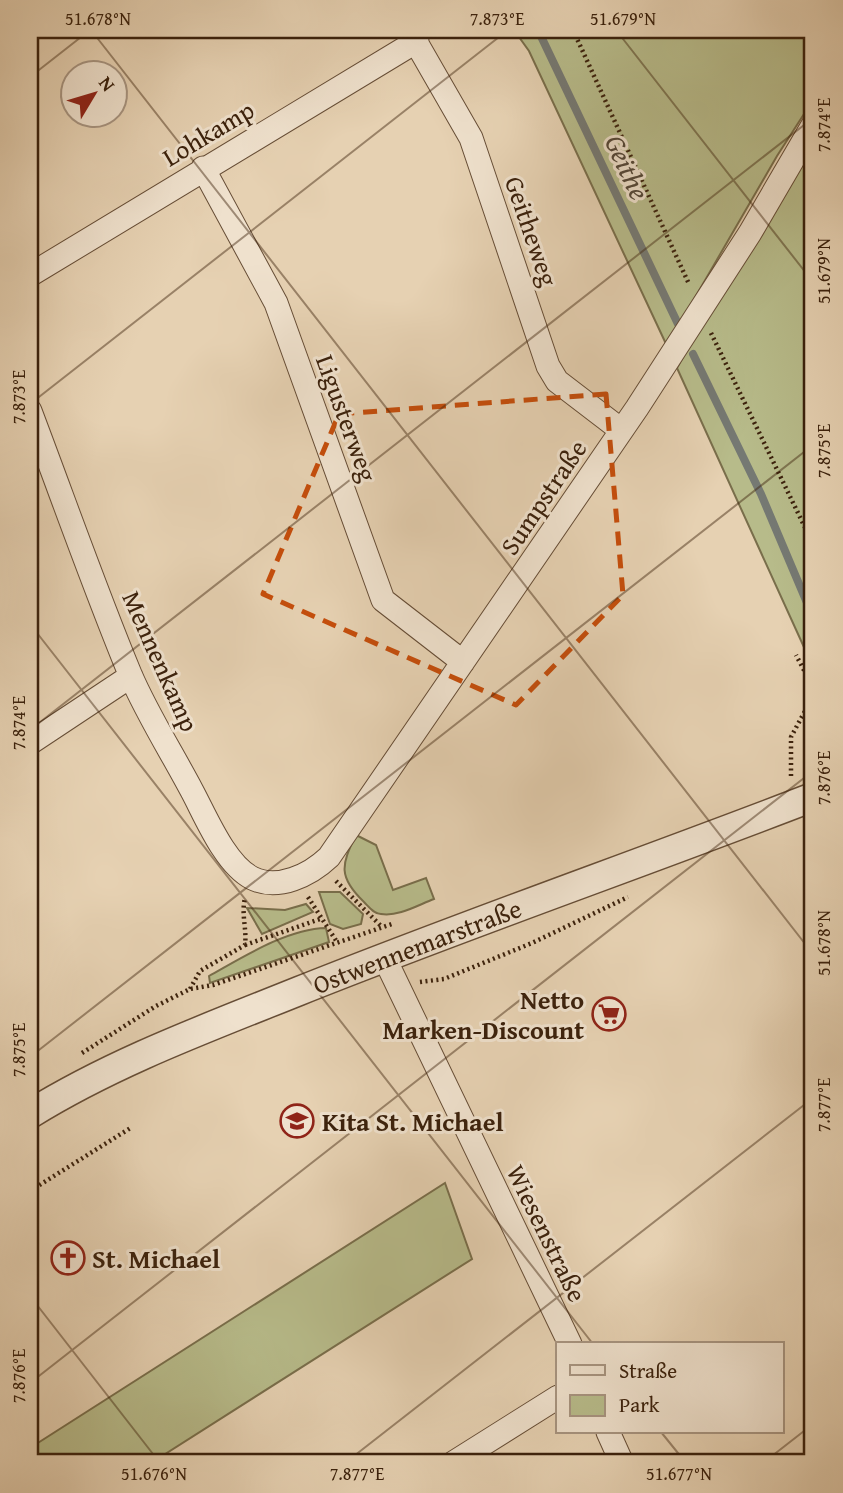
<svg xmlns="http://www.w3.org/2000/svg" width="843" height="1493" font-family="'Gentium Book Plus',serif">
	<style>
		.green { fill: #b7bb8a; stroke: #796e4b; stroke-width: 2 }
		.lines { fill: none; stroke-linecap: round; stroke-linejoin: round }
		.stream { stroke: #757973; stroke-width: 8 }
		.minor-casing { stroke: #664d36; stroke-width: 25 }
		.tertiary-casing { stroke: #664d36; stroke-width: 31 }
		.path { stroke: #3b210c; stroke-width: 4.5; stroke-dasharray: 2 3.5; stroke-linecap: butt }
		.minor { stroke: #efe1cd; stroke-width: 23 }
		.tertiary { stroke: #efe1cd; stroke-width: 28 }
		.marked { fill: none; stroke: #c54e0c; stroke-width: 5; stroke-dasharray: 14 9; stroke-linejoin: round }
		.ticks { fill: none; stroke: #3b210c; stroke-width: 2; stroke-opacity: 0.45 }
		.labels { text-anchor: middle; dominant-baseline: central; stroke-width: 6; stroke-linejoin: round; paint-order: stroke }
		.street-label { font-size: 26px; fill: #3b210c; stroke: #efe1cd }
		.poi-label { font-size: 26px; font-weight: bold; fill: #3b210c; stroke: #efe1cd; text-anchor: start }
		.water-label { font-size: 28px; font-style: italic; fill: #534637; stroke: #efe1cd }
		.neatline { fill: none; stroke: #3b210c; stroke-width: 2.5 }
		.ticks-label { font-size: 18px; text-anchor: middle; fill: #3b210c }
	</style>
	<rect width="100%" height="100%" fill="#e6d1b2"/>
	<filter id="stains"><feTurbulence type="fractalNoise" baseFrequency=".00286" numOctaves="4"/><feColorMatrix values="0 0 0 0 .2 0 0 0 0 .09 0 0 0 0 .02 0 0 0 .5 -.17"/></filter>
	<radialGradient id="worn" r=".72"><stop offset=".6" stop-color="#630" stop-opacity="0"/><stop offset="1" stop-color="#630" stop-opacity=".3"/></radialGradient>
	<path class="green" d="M514,30h299v70l-36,56 -110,190 -138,-295z
		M813,142v525l-136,-299 38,-70z
		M356,835l20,10 17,45 33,-12 8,21c-16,6 -36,18 -53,15 -7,0 -12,-7 -17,-12 -26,-25 -23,-37 -8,-67z
		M319,892h21l23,22 -2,10 -18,5 -13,-5z
		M306,904l7,8 -51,22 -15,-26 38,2z
		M326,928l3,14 -119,41 -1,-7c34,-19 78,-47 117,-48z
		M445,1183l27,76 -321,204h-121v-15z"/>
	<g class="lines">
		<path class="stream" d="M538,30l140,294
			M693,354l68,140 52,123"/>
		<defs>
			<path id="minor" d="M409,30l62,108 77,228 9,15 64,49
				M203,168l73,135 107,297 80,62
				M30,275l387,-234
				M30,411c33,87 64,176 100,263 17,40 42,79 62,117 14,26 33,73 60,87 26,13 58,-3 77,-21l308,-449 113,-175 63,-108
				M30,743l101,-67
				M384,957l186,387
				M608,1432l14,31
				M453,1463l105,-66"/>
			<path id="tertiary" d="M30,1114c84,-52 177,-86 269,-123 170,-68 343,-128 514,-194"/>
		</defs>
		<use href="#minor" class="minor-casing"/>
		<use href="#tertiary" class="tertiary-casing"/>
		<path class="path" d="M573,30l116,254
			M711,333l102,211
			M791,776v-39l14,-26 3,-19 -2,-18 -10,-19
			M336,881l46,46
			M308,897l29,45
			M245,945l78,-27
			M420,982l24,-3 88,-36 96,-46
			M190,989l10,-18 45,-26c2,-16 -4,-31 0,-47
			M82,1053l74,-47 34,-17 23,-4 179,-61
			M30,1191l102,-64"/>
		<use href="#minor" class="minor"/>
		<use href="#tertiary" class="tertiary"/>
	</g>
	<path class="marked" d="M606,394l17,201 -107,110 -253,-111 76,-180z"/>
	<path class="ticks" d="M91,30l722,924M616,30l197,252M30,77l60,-47M30,404l478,-374M30,624l563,720M30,730l783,-612M30,1057l783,-612M30,1296l130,167M30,1383l783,-612M661,1432l25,31M345,1463l468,-365M763,1463l50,-39"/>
	<defs>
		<symbol id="supermarket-ring" viewBox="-11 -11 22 22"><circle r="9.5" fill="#efe1cd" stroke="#8f2418" stroke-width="1.5"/><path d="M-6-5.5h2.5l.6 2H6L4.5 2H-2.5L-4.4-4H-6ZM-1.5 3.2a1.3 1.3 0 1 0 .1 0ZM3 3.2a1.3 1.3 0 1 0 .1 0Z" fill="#8f2418"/></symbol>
		<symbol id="school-ring" viewBox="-11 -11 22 22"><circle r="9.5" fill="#efe1cd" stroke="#8f2418" stroke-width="1.5"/><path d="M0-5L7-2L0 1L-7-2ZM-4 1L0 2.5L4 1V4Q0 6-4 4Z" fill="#8f2418"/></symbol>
		<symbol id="church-ring" viewBox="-11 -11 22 22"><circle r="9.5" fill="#efe1cd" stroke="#8f2418" stroke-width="1.5"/><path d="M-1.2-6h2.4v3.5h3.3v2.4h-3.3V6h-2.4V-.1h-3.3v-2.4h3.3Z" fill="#8f2418"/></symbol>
	</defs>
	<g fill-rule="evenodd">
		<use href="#supermarket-ring" x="590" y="995" width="38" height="38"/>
		<use href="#school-ring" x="278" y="1102" width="38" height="38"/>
		<use href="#church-ring" x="49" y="1239" width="38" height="38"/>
	</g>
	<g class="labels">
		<g class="street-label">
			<text transform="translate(208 133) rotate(-31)">Lohkamp</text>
			<text transform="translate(532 231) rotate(71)">Geitheweg</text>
			<text transform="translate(347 418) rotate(70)">Ligusterweg</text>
			<text transform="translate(543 497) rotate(-56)">Sumpstraße</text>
			<text transform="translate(161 661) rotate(66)">Mennenkamp</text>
			<text transform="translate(417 946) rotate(-21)">Ostwennemarstraße</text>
			<text transform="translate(547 1233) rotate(64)">Wiesenstraße</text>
		</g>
		<g class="poi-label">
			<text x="584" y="999" text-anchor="end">Netto<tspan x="584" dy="30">Marken-Discount</tspan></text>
			<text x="322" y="1121">Kita St. Michael</text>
			<text x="92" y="1258">St. Michael</text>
		</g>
		<g class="water-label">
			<text transform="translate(628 167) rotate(65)">Geithe</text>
		</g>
	</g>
	<rect width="843" height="1493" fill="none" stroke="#e6d1b2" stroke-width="77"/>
	<rect x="556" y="1342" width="228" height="91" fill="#efe1cd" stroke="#a79480" stroke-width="2"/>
	<rect x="570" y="1365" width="35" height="10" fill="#efe1cd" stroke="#a79480" stroke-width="2"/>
	<text x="619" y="1378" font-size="21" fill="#3b210c">Straße</text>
	<rect x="570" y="1395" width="35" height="21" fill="#b7bb8a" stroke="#a79480" stroke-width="2"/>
	<text x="619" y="1412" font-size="21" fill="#3b210c">Park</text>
	<g transform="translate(94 94) rotate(52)"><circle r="33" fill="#efe1cd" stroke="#a79480" stroke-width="2"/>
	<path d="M0-5L12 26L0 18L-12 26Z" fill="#8f2418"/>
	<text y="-10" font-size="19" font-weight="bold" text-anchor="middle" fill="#3b210c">N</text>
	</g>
	<rect x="38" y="38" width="766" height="1416" class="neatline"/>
	<g class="ticks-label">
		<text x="98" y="25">51.678°N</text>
		<text x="497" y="25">7.873°E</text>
		<text x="623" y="25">51.679°N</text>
		<text transform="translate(824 125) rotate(-90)" y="6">7.874°E</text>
		<text transform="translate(824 271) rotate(-90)" y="6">51.679°N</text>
		<text transform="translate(19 397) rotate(-90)" y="6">7.873°E</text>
		<text transform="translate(824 451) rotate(-90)" y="6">7.875°E</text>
		<text transform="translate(19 723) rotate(-90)" y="6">7.874°E</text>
		<text transform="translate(824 778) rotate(-90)" y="6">7.876°E</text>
		<text transform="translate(824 943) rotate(-90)" y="6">51.678°N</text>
		<text transform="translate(19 1050) rotate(-90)" y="6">7.875°E</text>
		<text transform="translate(824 1105) rotate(-90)" y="6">7.877°E</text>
		<text transform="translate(19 1376) rotate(-90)" y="6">7.876°E</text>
		<text x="154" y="1480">51.676°N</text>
		<text x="357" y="1480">7.877°E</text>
		<text x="679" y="1480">51.677°N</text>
	</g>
	<rect width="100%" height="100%" filter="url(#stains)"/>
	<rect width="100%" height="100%" fill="url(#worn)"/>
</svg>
